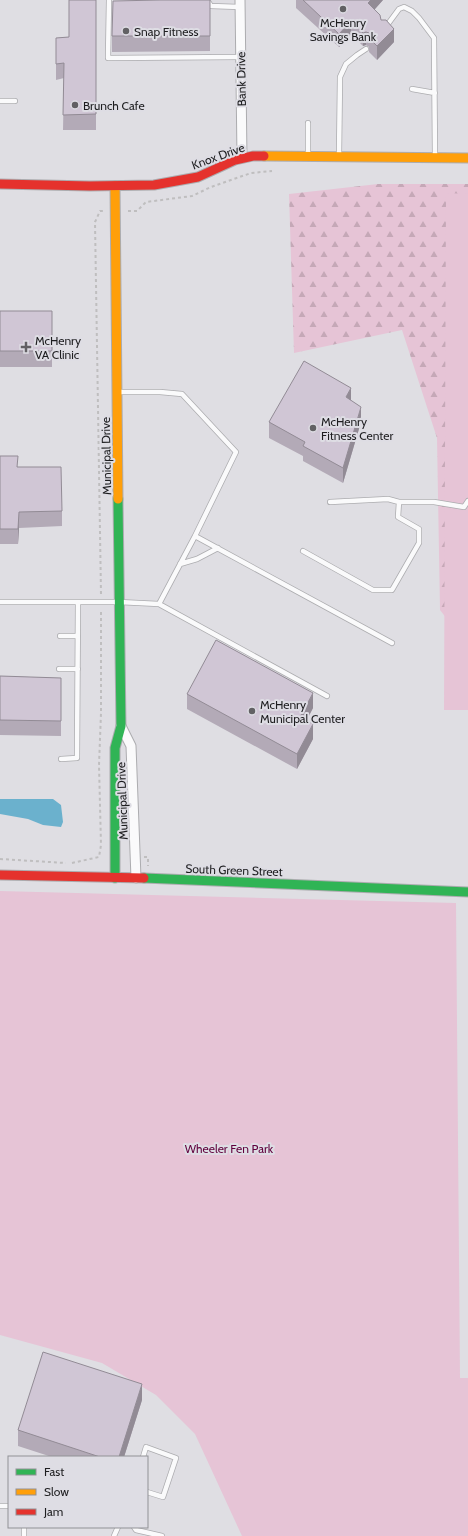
<svg xmlns="http://www.w3.org/2000/svg" width="468" height="1536" font-family="Cabin,sans-serif">
	<style>
		.forest { fill: url(#forest-firs) }
		.park { fill: #e6c4d6 }
		.water { fill: #6bb1cd }
		.lines { fill: none; stroke-linecap: round; stroke-linejoin: round }
		.lane-casing { stroke: #acacaf; stroke-width: 6 }
		.street-casing { stroke: #acacaf; stroke-width: 11 }
		.fast-casing { stroke: #acacaf; stroke-width: 11 }
		.slow-casing { stroke: #acacaf; stroke-width: 11 }
		.jam-casing { stroke: #acacaf; stroke-width: 11 }
		.path { stroke: #bfbebf; stroke-width: 2; stroke-dasharray: 3 3; stroke-linecap: butt }
		.lane { stroke: #fafafb; stroke-width: 4.5 }
		.street { stroke: #fafafb; stroke-width: 9 }
		.fast { stroke: #30b455; stroke-width: 9 }
		.slow { stroke: #ff9f0a; stroke-width: 9 }
		.jam { stroke: #e5322d; stroke-width: 9 }
		.wall { fill: #b3aab7 }
		.shaded-wall { fill: #928b95 }
		.building { fill: #d0c6d5; stroke: #928b95 }
		.poi-dot { fill: #626164; stroke: #dedde4; stroke-width: 1.5 }
		.labels { text-anchor: middle; dominant-baseline: central; stroke-width: 4; stroke-linejoin: round; paint-order: stroke }
		.poi-label { font-size: 12px; fill: #1e1e20; stroke: #dedde4; text-anchor: start }
		.street-label { font-size: 12px; fill: #1e1e20; stroke: #dedde4 }
		.park-label { font-size: 12px; fill: #60003d; stroke: #dedde4 }
	</style>
	<defs>
		<pattern id="forest-firs" width="22" height="20" patternUnits="userSpaceOnUse"><rect width="22" height="20" fill="#e6c4d6"/><path d="M5 1l3.5 6h-7zM16 11l3.5 6h-7z" fill="#c5a8b7"/></pattern>
	</defs>
	<rect width="100%" height="100%" fill="#dfdee3"/>
	<path class="forest" d="M378,184h90v434l-7,19 -21,-27 -3,-172 -35,-108 -108,23 -5,-159z"/>
	<path class="park" d="M446,193l22,1v516h-24z
		M0,891l456,12 4,475h8v158h-226l-47,-102 -39,-39 -54,-32 -102,-28z"/>
	<path class="water" d="M0,799h53l8,6 2,17 -2,5 -18,-2 -15,-6 -28,-5z"/>
	<g class="lines">
		<defs>
			<path id="lane" d="M109,0l-1,58 132,-1
				M207,0l4,6 29,1
				M385,28l14,-19 5,-2 8,4 7,7 15,20 1,119
				M412,89l23,4
				M0,101h15
				M308,155v-32
				M339,156l1,-79 6,-13 11,-9 9,-6
				M119,392h41l22,2 54,58 -41,84
				M399,502h35l30,5 4,-6
				M303,551l70,39h19l27,-47v-14l-21,-12 1,-15 -11,-3 -58,3
				M180,564l17,-5 21,-11
				M0,602h119l40,2 36,-68 197,107
				M159,604l168,92
				M60,636h18
				M59,669h19
				M61,759l16,-1 1,-156
				M143,1457l3,-10 30,11 -13,39 -16,-5
				M0,1506h9
				M134,1527l2,3 26,6
				M24,1536v-9
				M114,1536l4,-9"/>
			<path id="street" d="M240,0l2,158
				M121,726l10,20 5,132"/>
			<path id="fast" d="M115,878v-130l6,-22 -3,-227
				M144,878l324,14"/>
			<path id="slow" d="M264,156l204,2
				M115,186l3,313"/>
			<path id="jam" d="M0,184l90,2 64,-1 44,-8 37,-17 18,-4h11
				M0,875l144,3"/>
		</defs>
		<use href="#lane" class="lane-casing"/>
		<use href="#street" class="street-casing"/>
		<use href="#fast" class="fast-casing"/>
		<use href="#slow" class="slow-casing"/>
		<use href="#jam" class="jam-casing"/>
		<path class="path" d="M128,211h9l9,-9 46,-6 19,-9 40,-14 21,-2
			M101,594l-6,-372 5,-11h4
			M144,857h4v9
			M0,859l66,4
			M72,863l27,-6 2,-12 -2,-80 2,-52v-104"/>
		<use href="#lane" class="lane"/>
		<use href="#street" class="street"/>
		<use href="#fast" class="fast"/>
		<use href="#slow" class="slow"/>
		<use href="#jam" class="jam"/>
	</g>
	<path class="wall" d="M96,0v130h-33l1,-52 -8,2v-42l13,-1z
		M210,0v51l-98,1v-16z
		M296,0h87l-9,10 20,32 -17,18 -8,-8v-5l-3,-2 -3,1 -12,-12 -12,13 -43,-39z
		M0,311h52v56h-52z
		M351,401l10,21 -18,61 -40,-22v-5l-34,-18v-16z
		M0,456l18,11 44,44v15l-43,2 -1,16h-18z
		M0,676l61,2v58l-61,-1z
		M187,694l126,14 -6,12 6,19 -16,30 -110,-60z
		M142,1400l-18,57h-72l-34,-11v-16z"/>
	<path class="shaded-wall" d="M371,0h12l-15,17v-14z
		M351,21v13l-12,13v-13z
		M394,29v13l-17,18v-14z
		M366,32v13l-3,1v-13z
		M351,388v16l-5,-7z
		M361,407v15l-18,61v-15z
		M19,512v16l-1,16v-15z
		M313,693v15l-13,24v-15z
		M313,724v15l-16,30v-15z
		M142,1384v16l-18,57h-5z"/>
	<path class="building" d="M69,0h27v114l-33,1 1,-52 -8,1v-26l13,-1z
		M160,0h50v36h-98l1,-35z
		M303,0h68l-3,3 12,12 1,5h5l8,9 -17,17 -8,-8v-5l-3,-1 -3,1 -12,-12 -12,13z
		M0,311h52v40h-52z
		M304,361l47,27 -5,9 15,10 -18,61 -40,-22 2,-4 -36,-20z
		M0,456h18l-1,11h44l1,44 -43,1 -1,17h-18z
		M216,640l97,53 -13,24 13,7 -16,30 -110,-60z
		M0,676l61,2v43l-61,-1z
		M43,1352l99,32 -23,73h-19l-82,-27z"/>
	<g class="poi-dot">
		<circle cx="343" cy="9" r="4"/>
		<circle cx="126" cy="31" r="4"/>
		<circle cx="75" cy="105" r="4"/>
		<path d="M24 341h4v4h4v4h-4v4h-4v-4h-4v-4h4z"/>
		<circle cx="313" cy="428" r="4"/>
		<circle cx="252" cy="711" r="4"/>
	</g>
	<g class="labels">
		<g class="poi-label">
			<text x="343" y="22" text-anchor="middle">McHenry<tspan x="343" dy="14">Savings Bank</tspan></text>
			<text x="134" y="31">Snap Fitness</text>
			<text x="83" y="105">Brunch Cafe</text>
			<text x="35" y="340">McHenry<tspan x="35" dy="14">VA Clinic</tspan></text>
			<text x="321" y="421">McHenry<tspan x="321" dy="14">Fitness Center</tspan></text>
			<text x="260" y="704">McHenry<tspan x="260" dy="14">Municipal Center</tspan></text>
		</g>
		<g class="street-label">
			<text transform="translate(241 79) rotate(-91)">Bank Drive</text>
			<text transform="translate(218 156) rotate(-20)">Knox Drive</text>
			<text transform="translate(106 456) rotate(-91)">Municipal Drive</text>
			<text transform="translate(122 801) rotate(-92)">Municipal Drive</text>
			<text transform="translate(234 870) rotate(2)">South Green Street</text>
		</g>
		<g class="park-label">
			<text x="229" y="1148">Wheeler Fen Park</text>
		</g>
	</g>
	<rect x="8" y="1456" width="140" height="72" fill="#dedde4" stroke="#919196"/>
	<rect x="16" y="1469" width="20" height="6" fill="#30b455" stroke="#919196"/>
	<text x="44" y="1476" font-size="12" fill="#1e1e20">Fast</text>
	<rect x="16" y="1489" width="20" height="6" fill="#ff9f0a" stroke="#919196"/>
	<text x="44" y="1496" font-size="12" fill="#1e1e20">Slow</text>
	<rect x="16" y="1509" width="20" height="6" fill="#e5322d" stroke="#919196"/>
	<text x="44" y="1516" font-size="12" fill="#1e1e20">Jam</text>
</svg>
